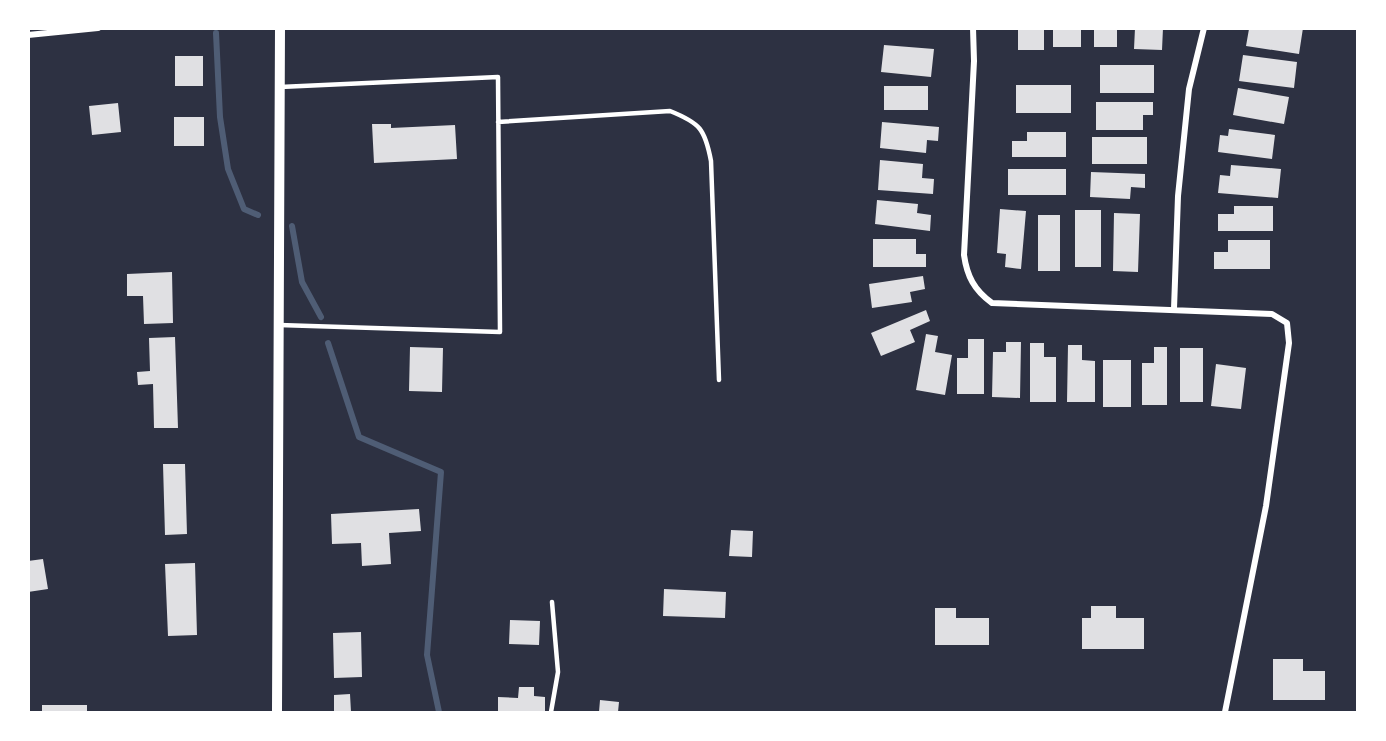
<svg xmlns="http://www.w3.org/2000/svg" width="1386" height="741" font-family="'Fira Sans Condensed',sans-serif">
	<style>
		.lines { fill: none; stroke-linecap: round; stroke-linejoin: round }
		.stream { stroke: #4f5d75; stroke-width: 6 }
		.building { fill: #e0e0e3 }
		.service { stroke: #fff; stroke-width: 4.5 }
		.minor { stroke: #fff; stroke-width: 6 }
		.tertiary { stroke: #fff; stroke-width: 10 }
	</style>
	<rect width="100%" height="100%" fill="#2d3142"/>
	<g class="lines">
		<path class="stream" d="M216,33l4,84 8,52 16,40 14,6
			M292,226l10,56 19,35
			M328,343l31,94 82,35 -14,183 12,57"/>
	</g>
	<path class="building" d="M1018,28h26v22h-26z
		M1053,28h28v19h-28z
		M1094,28h23v19h-23z
		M1135,28h28l-1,22 -28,-1z
		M1260,28h43l-4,26 -53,-8 3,-17z
		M884,45l50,4 -3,28 -50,-5z
		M1243,55l54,7 -3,26 -55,-7z
		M175,56h28v30h-28z
		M1100,65h54v28h-54z
		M1016,85h55v28h-55z
		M884,86h44v24h-44z
		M1238,88l51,9 -5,27 -51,-9z
		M1096,102h57v13h-10v15h-47z
		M118,103l3,29 -29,3 -3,-29z
		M174,117h30v29h-30z
		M882,122l57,5 -1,14 -11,-1 -1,13 -46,-5z
		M372,124h19v4l64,-3 2,34 -83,4z
		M1229,129l46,6 -3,24 -54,-7 2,-17 8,1z
		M1027,132h39v25h-54v-16h15z
		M1092,137h55v27h-55z
		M880,160l43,4 -1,14 12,1 -1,15 -55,-4z
		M1231,165l50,4 -3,29 -60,-5 2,-18 10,1z
		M1008,169h58v26h-58z
		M1091,172l54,2v14l-14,-1 -1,12 -40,-2z
		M877,200l41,4 -1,9 14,2 -1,16 -55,-7z
		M1234,206h39v25h-55v-17h16z
		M1000,209l26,2 -5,58 -16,-2 1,-13 -9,-1z
		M1075,210h26v57h-26z
		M1114,213l26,1 -2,58 -25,-1z
		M1038,215h22v56h-22z
		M873,239h43v15h10v13h-53z
		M1228,240h42v29h-56v-17h14z
		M172,272l1,51 -29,1 -1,-28h-16v-22z
		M923,276l2,13 -15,3 2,10 -40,6 -3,-24z
		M926,310l4,11 -20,9 5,12 -34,14 -10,-23z
		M926,334l12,2 -3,16 17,3 -7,40 -29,-5z
		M175,337l3,91h-24l-1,-44 -15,1 -1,-13 13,-1 -1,-33z
		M968,339h16v55h-27v-36h11z
		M1006,342h15l-1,56 -28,-1 1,-45h13z
		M1030,343h14v14h12v45h-26z
		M1068,345h14v15l13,1v41h-28z
		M410,347l33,1 -1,44 -33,-1z
		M1154,347h13v58h-25v-42h12z
		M1180,348h23v54h-23z
		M1103,360h28v47h-28z
		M1216,364l30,4 -5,41 -30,-3z
		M163,464h22l2,70 -22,1z
		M419,509l2,22 -32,2 2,31 -29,2 -1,-23 -29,1 -1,-30z
		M731,530l22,1 -1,26 -23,-1z
		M43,559l5,30 -20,3v-31z
		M195,563l2,72 -29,1 -3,-72z
		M664,589l62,3 -1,26 -62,-2z
		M1091,606h25v12h28v31h-62v-31h9z
		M935,608h21v10h33v27h-54z
		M510,620l30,1 -1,24 -30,-1z
		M361,632l1,45 -28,1 -1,-45z
		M1273,659h30v12h22v29h-52z
		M519,687h15v9l11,1v15h-47v-15l20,1z
		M350,694l1,18h-17v-17z
		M600,700l19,2 -1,10h-19z
		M42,705h45v7h-45z"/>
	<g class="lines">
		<path class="service" d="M498,122l172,-11c30,12 35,18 41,50l8,219
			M279,325l221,7 -2,-255 -218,10
			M551,712l7,-40 -6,-70"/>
		<path class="minor" d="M973,28l1,33 -10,194c3,21 10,35 28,48l280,11 15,9 2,20 -23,163 -41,206
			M28,35l70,-7
			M1174,309l4,-113 11,-107 15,-61"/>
		<path class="tertiary" d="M277,712l3,-684"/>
	</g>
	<rect width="1386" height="741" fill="none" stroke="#ffffff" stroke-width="60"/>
</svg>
